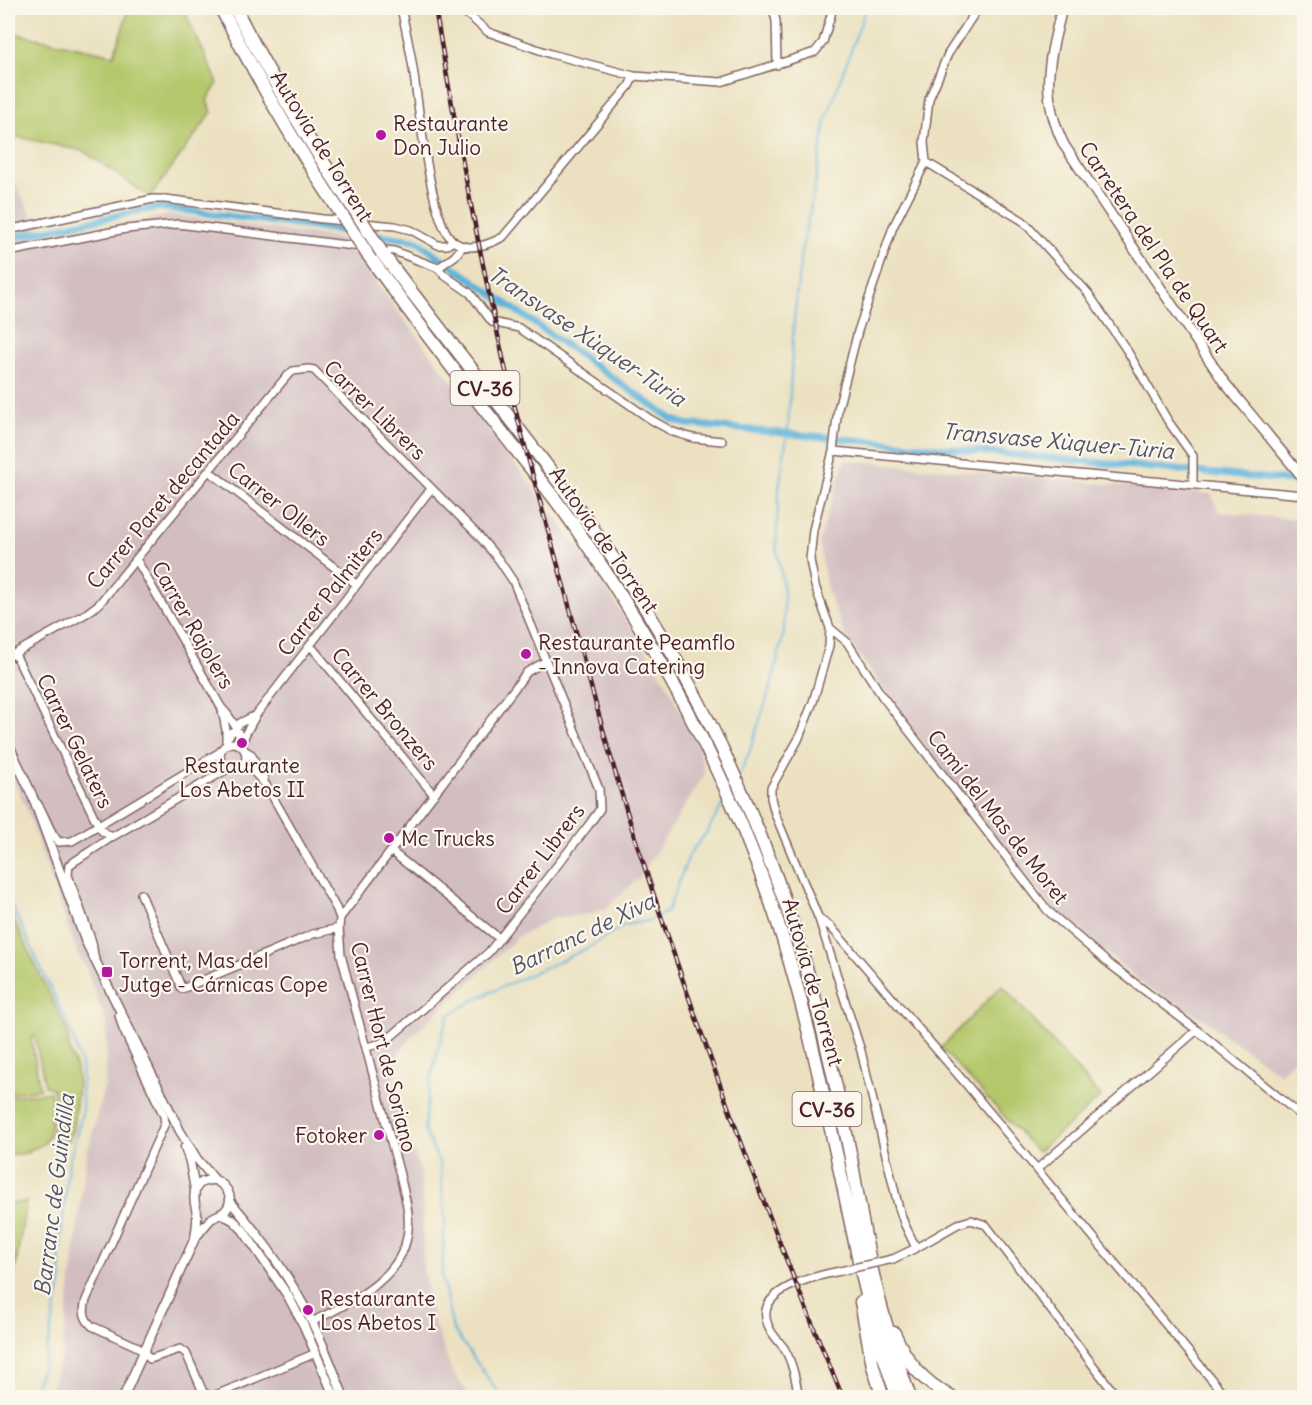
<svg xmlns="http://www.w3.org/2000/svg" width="1312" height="1405" font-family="Delius,sans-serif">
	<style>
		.industrial { fill: #d2bec1 }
		.green { fill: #b4c76a; stroke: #7f734a; stroke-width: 1.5 }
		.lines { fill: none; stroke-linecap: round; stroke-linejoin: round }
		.stream { stroke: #5fb3db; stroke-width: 2 }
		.canal { stroke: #5fb3db; stroke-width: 7 }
		.minor-tunnel { stroke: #cbbaa2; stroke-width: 7; stroke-dasharray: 7 3.5; stroke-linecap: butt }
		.minor-casing { stroke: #82635f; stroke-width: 10 }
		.tertiary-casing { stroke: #82635f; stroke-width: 11 }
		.secondary-casing { stroke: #82635f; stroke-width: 12 }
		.motorway-casing { stroke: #82635f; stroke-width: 15 }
		.minor { stroke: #fff; stroke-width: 7 }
		.tertiary { stroke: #fff; stroke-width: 8 }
		.secondary { stroke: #fff; stroke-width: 9 }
		.motorway { stroke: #fff; stroke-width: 12 }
		.rail-casing { stroke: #4a1f2b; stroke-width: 4.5 }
		.rail { stroke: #fbf7ec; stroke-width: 2; stroke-dasharray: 7; stroke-linecap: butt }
		.minor-bridge-casing { stroke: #82635f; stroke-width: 10; stroke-linecap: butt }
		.motorway-bridge-casing { stroke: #82635f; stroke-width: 15; stroke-linecap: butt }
		.minor-bridge { stroke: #fff; stroke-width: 7 }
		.motorway-bridge { stroke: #fff; stroke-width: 12 }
		.poi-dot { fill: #b5179e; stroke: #fbf7ec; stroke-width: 2 }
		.labels { text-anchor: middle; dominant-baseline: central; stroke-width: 4.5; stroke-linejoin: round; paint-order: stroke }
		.shield { fill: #fbf7ec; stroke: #7f6065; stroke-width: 1.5 }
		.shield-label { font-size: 20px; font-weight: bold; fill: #4a1f2b }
		.poi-label { font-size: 21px; fill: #4a1f2b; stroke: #fbf7ec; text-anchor: start }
		.street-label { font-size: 21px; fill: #4a1f2b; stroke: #fbf7ec }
		.water-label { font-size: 22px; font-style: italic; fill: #515369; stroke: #fbf7ec }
	</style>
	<rect width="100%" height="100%" fill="#fbf7ec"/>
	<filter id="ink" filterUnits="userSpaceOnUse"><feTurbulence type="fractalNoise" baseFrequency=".0167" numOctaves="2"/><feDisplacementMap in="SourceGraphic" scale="12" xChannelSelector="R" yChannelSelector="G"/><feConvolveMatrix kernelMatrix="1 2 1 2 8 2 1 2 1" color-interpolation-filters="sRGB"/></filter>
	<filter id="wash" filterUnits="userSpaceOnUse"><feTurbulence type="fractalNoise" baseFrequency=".008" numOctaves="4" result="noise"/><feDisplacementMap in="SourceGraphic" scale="24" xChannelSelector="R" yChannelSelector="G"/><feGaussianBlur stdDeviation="1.35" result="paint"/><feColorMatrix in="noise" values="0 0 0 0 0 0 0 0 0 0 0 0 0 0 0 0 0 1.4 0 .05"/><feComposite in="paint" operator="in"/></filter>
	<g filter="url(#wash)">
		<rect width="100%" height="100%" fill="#ebe1c0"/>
		<path class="industrial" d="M8,168l35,71 127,-24 173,24 251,329 73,116 31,63 7,27 -65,103 -34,31 -16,6 -37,4 -35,19 -98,91 -22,25 -4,21 2,26 24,71 3,41v55l10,53 18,49 19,28h-422l14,-41 24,-199 19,-73 2,-60 -20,-53 -10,-19 -52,-147 -16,-32h-1z
			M845,460l366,34 8,18 76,7 9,12v518l-24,25 -80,-57 -52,-29 -98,-82 -117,-147 -89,-125 -17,-44 -8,-48z"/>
		<path class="green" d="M129,8h54l35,75 -11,17 5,12 -62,85 -67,-46 -75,-16v-103l106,23z
			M8,911l2,1 57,119 3,21 6,16 2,18 -5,42 -4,13 -16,-5 1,-43 -3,-5 -6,-2 -10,-50 -4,2 9,51 -32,5v-110l4,-1 -4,-10z
			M1002,985l99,112 -64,55 -96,-104z
			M50,1092c2,6 1,15 1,23 -1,21 0,30 -23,35v3l-20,2v-58z
			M26,1202l-12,76 -6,1v-75z"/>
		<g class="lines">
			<path class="stream" d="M739,776l10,-23 22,-67 13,-54v-42l-8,-45 3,-56 9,-61 6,-108 7,-68 12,-56 13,-76 40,-112
				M8,898l63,134 10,33 1,25v23l-14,54 -9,89 3,23 -19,88 -9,19 -8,12
				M502,1398l-49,-69 -11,-53 3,-60 -5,-52 -16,-34 5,-41 10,-45 10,-29 29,-17 110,-50 36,-23 23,-4 20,-9 23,-59 17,-21 19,-33"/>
			<path class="canal" d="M368,234l47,6 257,179 14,5 618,58
				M8,238l150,-31 196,25"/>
		</g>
	</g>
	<g filter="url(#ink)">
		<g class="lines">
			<path class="minor-tunnel" d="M444,8l15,4"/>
			<defs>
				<path id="minor" d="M401,8c4,18 8,36 11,54 6,34 17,157 40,178 14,13 36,5 51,-3l126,-151 5,-10
					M773,8l3,13 1,44
					M978,8l-30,46 -19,45 -5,43 2,20 -33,65 -35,104 -20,78 -5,42 -20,79 -3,30 5,26 15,42 -1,18 -16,56 -15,38 -27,48v10l4,16 44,105 42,132 37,154 6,18 12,25 42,-24 13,-4 15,5 132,173
					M459,12l8,2 21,18 63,22 83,22 87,6 94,-30 8,-10 10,-34
					M926,162l97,59 65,72 40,59 40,69 25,35v29
					M8,230l145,-31h12l158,20 72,7 16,4 27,15h9l6,-4
					M8,252l118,-23 52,-5 216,27 44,17 6,7 26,18 22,29 27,6 131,91 23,13 20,6 29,3
					M438,268l17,-12 8,-10
					M833,451l471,44
					M209,471l147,113
					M136,559l85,148c8,8 20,25 19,36
					M830,628l17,14 35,54 166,215 60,52 89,67 107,88
					M310,645l124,150
					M15,654l83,171 4,6 10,6
					M8,657l79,-44 12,-9 187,-227 7,-6 15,-2 6,1 164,165 21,25 14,21 86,208 1,20 -12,17 -99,126 -102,88 -8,4 -13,3
					M222,710l4,20v10
					M226,739l14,-16 16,-8
					M220 756a13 13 0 1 1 26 0a13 13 0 1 1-26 0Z
					M242,747l3,-12 11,-20 175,-226
					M244,750l7,4 13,25
					M240,766l13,5 13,14 70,123 4,10
					M37,803c9,12 11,28 22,39l13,-1 148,-89
					M391,851l109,88
					M141,894l41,95 131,-55 26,-6
					M819,919l12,8 135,157 261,314
					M94,955l-2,-13 -24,-67 1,-10 43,-28 117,-69
					M119,1015l4,14 41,87 1,7 -79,177c-3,10 -3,18 6,26l46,21 12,12 30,-10 6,4 17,39 8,5 105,-44
					M1037,1169l160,-139
					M893,1259l23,-11
					M312,1322c38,-20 92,-43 96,-92 2,-19 -4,-37 -8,-55l-59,-220 -2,-27 1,-10 187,-246 19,-11
					M799,1398c-3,-17 -6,-35 -15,-50 -5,-7 -13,-14 -16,-23 -15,-35 47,-49 72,-54"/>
				<path id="tertiary" d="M8,743l24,52 53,145 95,191 17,28 18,21
					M185,1147l5,15 5,28
					M230,1201c31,36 60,76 81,119 13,25 23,52 33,78
					M221,1214l12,6 10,10 45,66 16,30 31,72
					M123,1398l72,-160c5,-6 10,-13 16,-19 4,-3 9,-4 13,-7 12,-11 4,-26 -9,-32 -21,-1 -23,13 -19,29 3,9 0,21 -1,29"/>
				<path id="secondary" d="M1062,8c-13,53 -23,85 2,137l160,237 80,97"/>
				<path id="motorway" d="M221,8c36,71 76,140 121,207
					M235,8c37,73 79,142 125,210
					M366,252c44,61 90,121 136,180 24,31 49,60 71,92 84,120 154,248 201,387 26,78 44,157 61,237 19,86 32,167 63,250
					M382,253c82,110 172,214 247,329 65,101 118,210 157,323 28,79 46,161 63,243 9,46 15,93 27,139 9,38 21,74 34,111
					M861,1302l12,64 10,32
					M894,1333c14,32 28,47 58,65"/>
			</defs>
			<use href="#minor" class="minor-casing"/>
			<use href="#tertiary" class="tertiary-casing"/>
			<use href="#secondary" class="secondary-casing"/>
			<use href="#motorway" class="motorway-casing"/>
			<use href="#minor" class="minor"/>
			<use href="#tertiary" class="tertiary"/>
			<use href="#secondary" class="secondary"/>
			<use href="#motorway" class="motorway"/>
			<defs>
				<path id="rail" d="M435,8c20,117 42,234 68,350 18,81 42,160 64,240 22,82 44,165 70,246 61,187 129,372 206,554"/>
			</defs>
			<use href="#rail" class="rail-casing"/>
			<use href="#rail" class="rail"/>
			<defs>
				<path id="minor-bridge" d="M840,1271l53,-12"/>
				<path id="motorway-bridge" d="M342,215l24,37
					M360,218l22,35"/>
			</defs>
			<use href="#minor-bridge" class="minor-bridge-casing"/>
			<use href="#motorway-bridge" class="motorway-bridge-casing"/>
			<use href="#minor-bridge" class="minor-bridge"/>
			<use href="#motorway-bridge" class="motorway-bridge"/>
		</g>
	</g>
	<g class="poi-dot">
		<circle cx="381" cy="135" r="6"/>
		<circle cx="526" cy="654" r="6"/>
		<circle cx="242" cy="743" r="6"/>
		<circle cx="389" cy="838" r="6"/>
		<rect x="101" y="966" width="12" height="12" rx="3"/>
		<circle cx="379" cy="1135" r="6"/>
		<circle cx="308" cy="1310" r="6"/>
	</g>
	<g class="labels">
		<g class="shield">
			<rect x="450.5" y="371" width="69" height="34" rx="4.5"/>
			<rect x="792.5" y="1092" width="69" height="34" rx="4.5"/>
		</g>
		<g class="shield-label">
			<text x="485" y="388">CV-36</text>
			<text x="827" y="1109">CV-36</text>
		</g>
		<g class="poi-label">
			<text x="393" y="123">Restaurante<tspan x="393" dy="24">Don Julio</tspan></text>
			<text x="538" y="642">Restaurante Peamflo<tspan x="538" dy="24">- Innova Catering</tspan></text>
			<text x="242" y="765" text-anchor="middle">Restaurante<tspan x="242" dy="24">Los Abetos II</tspan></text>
			<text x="401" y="838">Mc Trucks</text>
			<text x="119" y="960">Torrent, Mas del<tspan x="119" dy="24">Jutge - Cárnicas Cope</tspan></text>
			<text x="367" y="1135" text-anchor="end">Fotoker</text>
			<text x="320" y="1298">Restaurante<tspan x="320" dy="24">Los Abetos I</tspan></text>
		</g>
		<g class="street-label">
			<text transform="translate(322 146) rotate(58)">Autovia de Torrent</text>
			<text transform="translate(1154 247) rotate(56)">Carretera del Pla de Quart</text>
			<text transform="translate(375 410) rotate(44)">Carrer Librers</text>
			<text transform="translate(163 500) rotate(-50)">Carrer Paret decantada</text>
			<text transform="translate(279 504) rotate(38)">Carrer Ollers</text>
			<text transform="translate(604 540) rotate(55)">Autovia de Torrent</text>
			<text transform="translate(330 592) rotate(-52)">Carrer Palmiters</text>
			<text transform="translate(193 625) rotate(60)">Carrer Rajolers</text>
			<text transform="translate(385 709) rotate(50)">Carrer Bronzers</text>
			<text transform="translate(75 741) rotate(64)">Carrer Gelaters</text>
			<text transform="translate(998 817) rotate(52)">Camí del Mas de Moret</text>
			<text transform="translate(540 859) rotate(-53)">Carrer Librers</text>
			<text transform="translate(813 982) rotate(74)">Autovia de Torrent</text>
			<text transform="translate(384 1047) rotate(76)">Carrer Hort de Soriano</text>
		</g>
		<g class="water-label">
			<text transform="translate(587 336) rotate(34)">Transvase Xùquer-Tùria</text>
			<text transform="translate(1058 441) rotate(5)">Transvase Xùquer-Tùria</text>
			<text transform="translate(582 934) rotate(-26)">Barranc de Xiva</text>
			<text transform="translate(54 1195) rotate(-83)">Barranc de Guindilla</text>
		</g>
	</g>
	<rect width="1312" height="1405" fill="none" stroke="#fbf7ec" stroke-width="30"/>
</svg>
